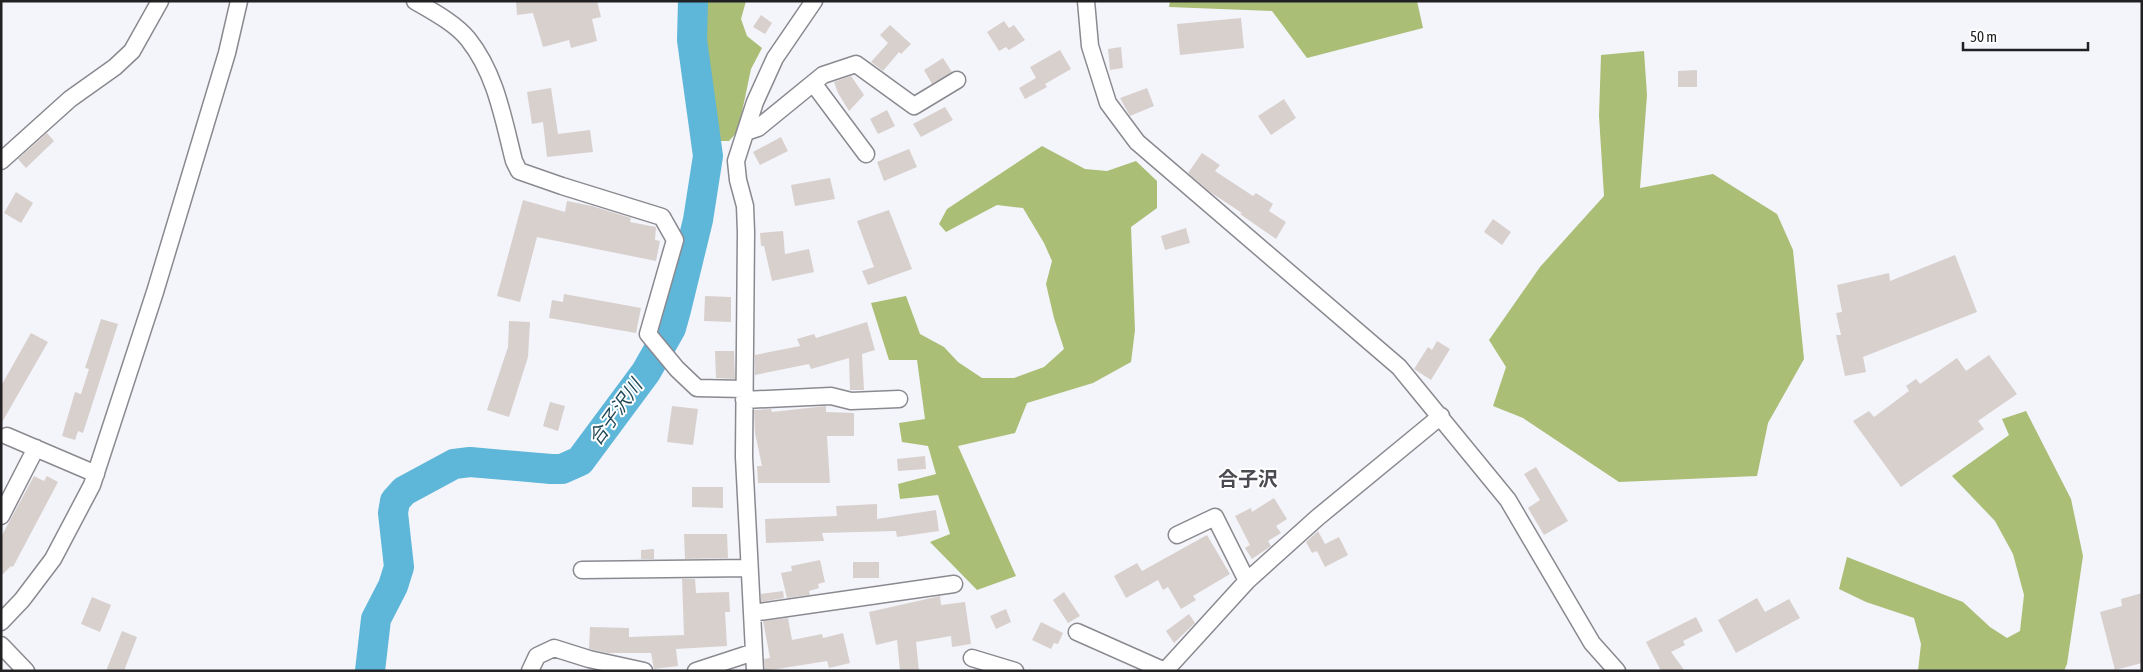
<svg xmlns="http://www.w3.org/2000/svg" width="2143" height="672" font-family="'Asap Condensed','Noto Sans JP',sans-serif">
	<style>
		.forest { fill: #aabe76 }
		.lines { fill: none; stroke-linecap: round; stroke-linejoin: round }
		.river { stroke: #5eb6d9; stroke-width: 30 }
		.building { fill: #d8d0cd }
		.minor-casing { stroke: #8a8990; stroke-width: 19 }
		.minor { stroke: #fff; stroke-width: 16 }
		.labels { text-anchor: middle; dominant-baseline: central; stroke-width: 4; stroke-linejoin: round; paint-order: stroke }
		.water-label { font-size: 19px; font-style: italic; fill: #224959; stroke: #fff }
		.quarter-label { font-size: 20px; font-weight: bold; fill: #4c4b52; stroke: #fff }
	</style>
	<rect width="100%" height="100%" fill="#f4f4fb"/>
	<path class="forest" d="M700,1h46l-5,18 6,17 15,12 -11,21 -13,62 -9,10h-10l-8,-34z
		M1170,1h247l6,27 -116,30 -35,-47 -103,-4z
		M1644,51l3,44 -7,93 73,-14 64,40 16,36 11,109 -36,64 -11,53 -138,6 -96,-64 -30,-12 13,-39 -17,-27 51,-73 64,-71 -5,-80 2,-61z
		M1042,146l43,23 22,2 29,-10 21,20v27l-26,19 4,103 -4,32 -38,21 -66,20 -12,30 -57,13 58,130 -39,14 -47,-48 20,-8 -12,-39 -38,4 -2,-15 38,-10 -8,-28 -26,-4 -3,-19 26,-4 -8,-59h-28l-18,-57 35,-7 14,38 24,13 14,15 24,16h32l30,-11 20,-18 -10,-31 -8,-34 6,-23 -8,-18 -21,-35 -26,-3 -51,27 -7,-8 8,-15z
		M2026,411l45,88 12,57 -16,108 -3,7h-146l3,-27 -7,-26 -48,-16 -27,-13 8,-32 116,45 27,25 17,11 13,-7 4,-36 -11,-41 -18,-33 -43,-45 57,-41 -7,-16z"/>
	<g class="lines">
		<path class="river" d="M370,671l6,-52 17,-33 6,-19 -6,-54 2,-12 9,-10 50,-27 16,-2 81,7h11l18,-8 66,-89 25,-44 5,-18 22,-90 10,-64 -16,-116 1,-39"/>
	</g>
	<path class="building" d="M516,1h81l4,16 -9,2 5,22 -26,7 -2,-8 -26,7 -10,-34 -16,2z
		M761,15l11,8 -7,11 -12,-7z
		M1241,18l3,30 -64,7 -3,-31z
		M1004,21l5,7 5,-3 11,15 -16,10 -3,-3 -7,4 -12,-19z
		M890,25l21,19 -10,10 -2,-2 -16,19 -12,-9 17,-19 -8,-8z
		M1121,47l2,21 -13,2 -2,-21z
		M1060,50l11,19 -26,15 2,3 -22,12 -6,-11 17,-10 -6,-11z
		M943,58l9,14 -20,12 -8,-14z
		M1697,70v17h-19v-16z
		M851,76l13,19 -15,16 -11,-18 -4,-11z
		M551,88l7,46 32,-4 3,22 -46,5 -4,-35 -11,2 -5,-32z
		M1147,88l7,18 -24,10 -10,-18z
		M1284,99l12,19 -25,17 -13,-19z
		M945,107l8,13 -32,17 -8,-13z
		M887,110l8,16 -17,8 -8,-15z
		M47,133l7,8 -28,27 -8,-9z
		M781,137l7,14 -28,14 -7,-13z
		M909,149l8,18 -33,14 -7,-19z
		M1202,153l18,12 -5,6 38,25 3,-3 17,11 -4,7 17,11 -10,17 -36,-25 2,-1 -32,-21 -22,-19z
		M830,178l5,21 -40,7 -4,-21z
		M16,192l17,11 -12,20 -17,-10z
		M523,200l42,12 2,-11 25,5 39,12 -1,4 26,5 -1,13 5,1 -4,20 -119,-24 -17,65 -23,-6z
		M889,210l23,59 -44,16 -6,-14 12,-4 -17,-46z
		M1493,219l18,13 -9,13 -18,-13z
		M1186,228l4,15 -25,7 -4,-14z
		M783,231l2,23 24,-5 5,23 -42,9 -8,-35h-3l-1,-13z
		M1955,255l22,57 -114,45 3,15 -21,4 -9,-41h5l-5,-22 6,-1 -5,-27 52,-12 1,8z
		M564,294l77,14 -5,25 -87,-15 3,-18 11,2z
		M705,296l26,1v25l-27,-1z
		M101,319l17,5 -35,109 -5,-2 -3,9 -13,-4 13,-44 6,2 8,-25 -4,-1z
		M509,321l21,1 -2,35 -19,60 -22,-7 21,-63z
		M867,322l8,28 -13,4 2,36h-14l-1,-32 -38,11 -2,-5 -54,11v-20l45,-9 -3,-7 17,-5 2,4z
		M31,333l17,9 -47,82v-38z
		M1437,341l13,8 -19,31 -17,-11 14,-22 4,3z
		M715,351h19l1,28 -19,-1z
		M1989,355l28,39 -39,27 6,8 -83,58 -48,-66 16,-10 5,6 35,-26 -3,-5 10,-7 4,5 37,-26 9,13z
		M550,402l15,4 -7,25 -15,-5z
		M672,406l26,3 -5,36 -26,-3z
		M826,406v6l28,1v23h-27l3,47h-72l-1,-17h5l-7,-33 -1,-23 17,-1 1,3z
		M925,456l1,13 -28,2 -1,-12z
		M1536,467l32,54 -24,14 -16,-27 12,-8 -16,-26z
		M34,476l10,5 3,-5 11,6 -45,85 -2,-1 -10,10v-39z
		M692,487h31v21l-31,-1z
		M1274,498l13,21 -11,7 5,7 -13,8 3,5 -19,13 -7,-11 5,-3 -15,-29 16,-8 1,4z
		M877,504v15l59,-9 3,21 -42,6 -1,-6 -74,2 2,8 -58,2 -1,-24 72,-3 -1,-10z
		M1318,531l7,13 14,-7 9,18 -23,12 -8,-16 -5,2 -6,-11z
		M684,534h43l1,24 -43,1z
		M1207,535l23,39 -37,22 3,4 -15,9 -13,-22 -5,3 -5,-10 -32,18 -12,-22 23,-13 5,8z
		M654,549v10h-13v-9z
		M820,560l5,22 -7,2 1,4 -10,3 1,4 -23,3 -6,-25 11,-2 -1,-5z
		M853,562h26v16h-26z
		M682,579h13l1,14 33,-1 1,20h-5l2,34 -51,3 2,17 -24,3 -3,-16h-43l-19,-4 1,-22 39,1v9l55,-2z
		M783,591l1,7 -23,4v-8z
		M1064,592l16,24 -12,7 -15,-23z
		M2142,593v70l-27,7 -15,-58 22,-6 -1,-7z
		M940,596l1,9 24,-3 6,42 -19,3 -1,-11 -35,6 3,29h-19l-3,-31 -21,5 -7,-33z
		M92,597l19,8 -11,27 -19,-8z
		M1757,598l8,14 24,-13 11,19 -64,35 -18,-33z
		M1006,609l5,13 -15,7 -6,-13z
		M1189,614l6,9 -21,20 -8,-12z
		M1696,617l7,14 -20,10 2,4 -14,7 14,19h-24l-15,-29z
		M788,618l4,22 30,-6 1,4 20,-5 7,30 -21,5 -2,-7 -62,10 -1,-12 6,-1 -7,-37z
		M1041,622l22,11 -5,11 -4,-1 -3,6 -19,-9z
		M122,631l15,6 -13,34h-18z"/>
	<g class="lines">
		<defs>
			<path id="minor" d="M415,1c17,10 40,22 53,38 28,35 35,79 46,122l5,10 43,15 100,31 13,23 -27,94 29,35 20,19 47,1
				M1086,1l4,45 18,57 29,39 262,225 109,133 84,143 25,28
				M813,83l53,71
				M746,132l12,-4 65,-53 33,-11 58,42 43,-26
				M1,161l69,-62 45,-32 17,-16 28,-50
				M744,400l87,-4 20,5 48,-2
				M7,436l89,38
				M1,516l35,-68
				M1177,535l38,-18 32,64
				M582,570l167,-2
				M752,613l202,-29
				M1,622l21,-22 31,-41 39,-74 63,-193 72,-239 12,-52
				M1077,632l88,39
				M1,645l25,26
				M972,658l43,13
				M530,671l7,-15 17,-8 35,11 55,12
				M696,671l58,-19
				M755,671l-11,-214 2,-225 -1,-26 -7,-26 -2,-19 19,-59 20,-44 39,-57
				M1165,671l82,-90 70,-63 124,-102"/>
		</defs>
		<use href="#minor" class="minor-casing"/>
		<use href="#minor" class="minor"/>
	</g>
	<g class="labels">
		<g class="water-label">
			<text transform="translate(615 412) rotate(-54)">合子沢川</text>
		</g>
		<g class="quarter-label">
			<text x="1248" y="478">合子沢</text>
		</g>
	</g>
	<rect width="2143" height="672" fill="none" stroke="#212124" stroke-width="5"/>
	<path d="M1963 42v8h125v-8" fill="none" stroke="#212124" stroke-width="2.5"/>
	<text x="1970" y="42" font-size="15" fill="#212124" stroke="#ffffff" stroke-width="4" paint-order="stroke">50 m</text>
</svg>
